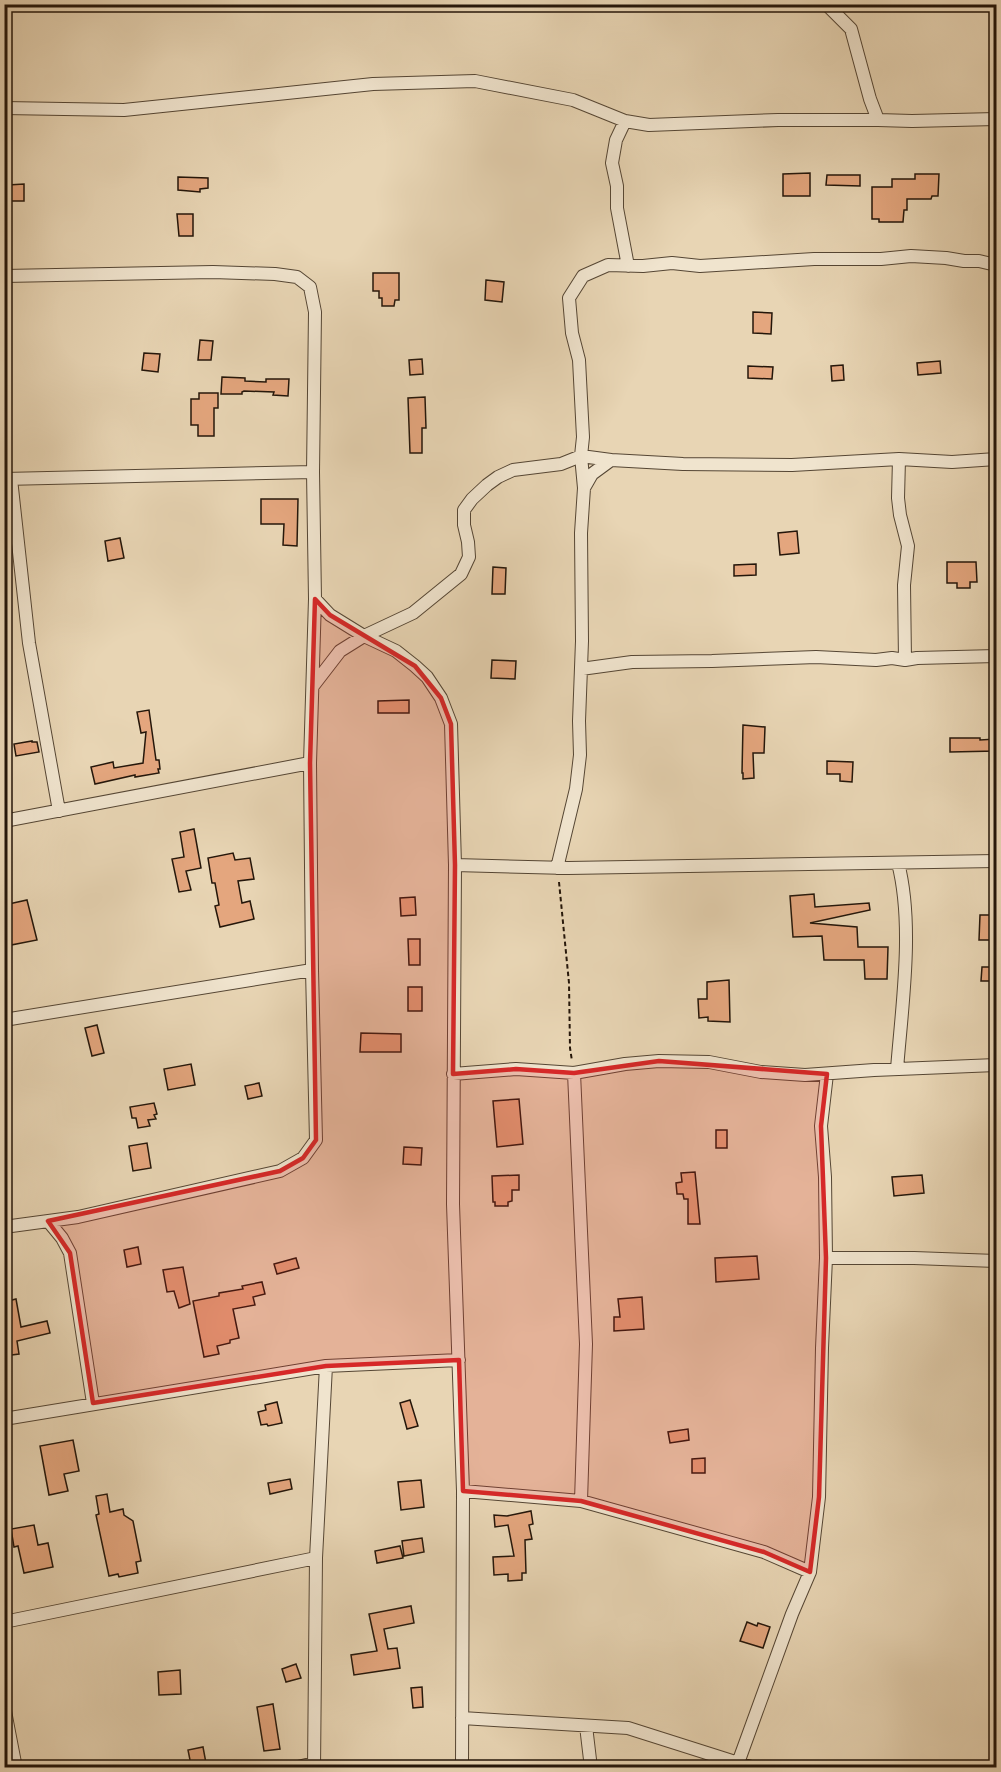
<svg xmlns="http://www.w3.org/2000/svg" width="1001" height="1772" font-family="Alegreya,serif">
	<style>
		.building { fill: #e4a67e; stroke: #24160a; stroke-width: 1.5 }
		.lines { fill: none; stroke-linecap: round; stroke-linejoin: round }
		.minor-casing { stroke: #554634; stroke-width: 14 }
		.path { stroke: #24160a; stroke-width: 2; stroke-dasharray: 4.5 3; stroke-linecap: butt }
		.minor { stroke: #f0e4ce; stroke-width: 12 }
		.marked { fill: #d62828; fill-opacity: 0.2; stroke: #d62828; stroke-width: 4.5; stroke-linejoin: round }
	</style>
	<rect width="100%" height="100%" fill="#e8d5b4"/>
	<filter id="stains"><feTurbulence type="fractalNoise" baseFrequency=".00333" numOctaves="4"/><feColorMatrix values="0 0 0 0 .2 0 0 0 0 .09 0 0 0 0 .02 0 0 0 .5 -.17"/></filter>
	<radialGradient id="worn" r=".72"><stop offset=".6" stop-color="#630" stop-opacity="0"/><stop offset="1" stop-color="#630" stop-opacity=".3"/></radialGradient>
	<path class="building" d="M810,173v23h-27v-22z
		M915,174h24l-1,22h-6l-1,3h-24v11h-3l-1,12h-24v-3h-7v-32h20v-8h23z
		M827,175h33v11l-34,-1z
		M178,177l30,1v10l-8,1v3l-22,-2z
		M24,184v17h-16v-16z
		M177,214h16v22h-14z
		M373,273h26v27h-4l-1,6h-12v-8h-3v-7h-6z
		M486,280l18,2 -2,20 -17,-2z
		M753,312l19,1 -1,21 -18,-1z
		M200,340l13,1 -2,19h-13z
		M144,353l16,1 -2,18 -16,-2z
		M422,359l1,15 -13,1 -1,-15z
		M940,361l1,12 -23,2 -1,-12z
		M843,365l1,15 -12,1 -1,-15z
		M748,366l25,1 -1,12 -24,-1z
		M222,377l23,1v3l21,1v-3h23l-1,17 -15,-1 1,-3 -30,-1 -2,1v2h-21z
		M199,393h19v15h-4v28h-16v-11h-7v-26h8z
		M425,397l1,31h-4v25h-12l-2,-55z
		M261,499h37l-1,47 -14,-1 1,-21h-23z
		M797,531l2,22 -19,2 -2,-22z
		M120,538l4,20 -16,3 -3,-20z
		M947,562h29l1,20h-7v6h-13v-5h-10z
		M756,564v11l-22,1v-11z
		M493,567l13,1 -1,26h-13z
		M492,660l24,1 -1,18 -24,-1z
		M409,700v13h-31v-12z
		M149,710l7,50h3l1,9h-2l1,4 -24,4v-2l-40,9 -4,-17 22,-5 1,6 29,-5 3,-31 -5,1 -4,-21z
		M743,725l22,2 -1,26h-11l1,25 -11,1v-6h-1z
		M950,738h30v2l16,-1v12l-46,1z
		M32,741v1h5l2,10 -23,4 -2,-12z
		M827,761l26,1 -1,20 -12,-1v-7h-13z
		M194,829l7,39 -15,3 5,19 -12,2 -7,-33 12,-2 -4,-25z
		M233,853l2,7 15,-2 4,21 -16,2 4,22 8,-2 4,18 -34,8 -5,-21 4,-1 -4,-22h-3l-4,-25z
		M814,894l1,13 54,-4 1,7 -60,13 47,4 1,20h30l-1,32h-22l-1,-19h-40l-2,-24 -29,1 -3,-41z
		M415,897l1,18 -15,1 -1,-18z
		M27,900l10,40 -26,5 -7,-40z
		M980,915h16v25h-17z
		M408,939h12v26h-11z
		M982,967h14v14h-15z
		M729,980l1,42 -22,-1v-4l-9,1 -1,-19h9v-17z
		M408,987h14v24h-14z
		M97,1025l7,28 -12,3 -7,-28z
		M361,1033l40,1v18h-41z
		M191,1064l4,21 -27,5 -4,-21z
		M259,1083l3,13 -14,3 -3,-13z
		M519,1099l4,45 -26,3 -4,-46z
		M154,1103l3,11 -3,1 2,4 -8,1 2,6 -12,2 -2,-10h-4l-2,-11z
		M716,1130h11v18h-11z
		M147,1143l4,25 -18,3 -4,-25z
		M404,1147l18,1 -1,17 -18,-1z
		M695,1172l5,52h-12v-25h-4l-1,-5h-6l-1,-11 6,-1 -1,-9z
		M519,1175v15h-7v11l-4,1v4h-13v-4h-2l-1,-26z
		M922,1175l2,18 -30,3 -2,-19z
		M138,1247l3,17 -14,3 -3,-17z
		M757,1256l2,23 -43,3 -1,-24z
		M296,1258l3,10 -22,6 -3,-10z
		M183,1267l7,37 -11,4 -5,-17 -7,1 -4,-22z
		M262,1282l3,12 -12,3 2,8 -22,4 6,29 -9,2v3l-13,3 2,8 -15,3 -11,-56 26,-5v-3l24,-4 -1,-3z
		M642,1297l2,32 -30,2v-14h6l-2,-18z
		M16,1299l5,28 26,-6 3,12 -33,8 2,13 -15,2v-54z
		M410,1400l8,26 -11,3 -7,-26z
		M277,1402l5,21 -14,3 -1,-2 -6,1 -3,-13 8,-2 -1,-5z
		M688,1429l1,11 -19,3 -2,-11z
		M73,1440l6,31 -15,3 4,17 -19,4 -9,-49z
		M705,1458v15h-13v-14z
		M290,1479l2,10 -22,5 -2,-11z
		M421,1480l3,27 -23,3 -3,-28z
		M107,1494l3,18 13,-3 1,6 9,6 8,40 -5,1 2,11 -19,4 -1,-3 -9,2 -13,-61 3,-1 -3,-18z
		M531,1511l2,13 -4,1 3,14 -7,1 1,33h-4v7l-14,1v-7l-14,1 -1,-18 21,-1 -6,-31 -13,2 -1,-12 13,1z
		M34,1525l4,20 10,-2 5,24 -29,6 -6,-27 -4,1 -3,-18z
		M422,1538l2,14 -20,4 -2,-15z
		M400,1546l3,12 -26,5 -2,-12z
		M411,1606l3,17 -30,6 4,20 9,-1 3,20 -46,7 -3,-20 26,-4 -8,-37z
		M747,1622l10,4 1,-3 12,4 -7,21 -23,-7z
		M296,1664l5,14 -15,4 -4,-13z
		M180,1670l1,24 -22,1 -1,-23z
		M422,1687l1,20 -10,1 -2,-20z
		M273,1704l7,45 -16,2 -7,-44z
		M203,1747l3,16 -15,2 -3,-15z"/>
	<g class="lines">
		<defs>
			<path id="minor" d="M826,4l25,25 19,70 8,21
				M4,108l120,2 249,-26 102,-3 98,19 52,21 24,4 129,-5h100l34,1 84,-2
				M625,121l-9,19 -4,23 5,23v22l11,58
				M4,276l209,-4 62,2 22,3 13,10 5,25 -2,160 2,127 -5,164 2,207 4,170 -13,18 -23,13 -202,46 -74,10
				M899,459l-1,39 2,17 8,31 -4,39 1,75
				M4,479l309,-7
				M11,479l18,164 30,168
				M584,488l8,-14 19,-14
				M315,599l15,16 34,21 32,15 19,15 12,11 14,21 10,26 4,141 -2,339 10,287 -1,277
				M581,669l51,-7 80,-1 104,-4 60,3 16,-2 13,2 12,-2 79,-2
				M313,686l27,-35 24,-15 49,-23 48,-39 8,-17 -1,-15 -4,-17v-15l8,-11 15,-14 11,-8 15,-7 48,-6 20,-8 30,4 72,4 109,1 107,-6 53,3 44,-3
				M4,821l306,-58
				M455,865l113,3 428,-7
				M557,868l19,-79 4,-34 -1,-34 3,-80 -1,-108 3,-45 -3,-32 2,-19 -4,-77 -7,-27 -3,-35 14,-22 25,-11 35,1 29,-3 28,3 114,-7h67l30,-3 35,2 18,3h15l17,4
				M4,1020l308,-50
				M897,1069c5,-64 17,-144 1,-206
				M574,1073l12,271 -5,157
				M453,1074l63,-5 58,4 51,-9 34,-3 50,1 52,10 44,3 69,-5 122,-5
				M48,1221l14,17 8,15 23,150
				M826,1258h88l82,3
				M4,1419l322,-53 133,-6
				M463,1491l118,10 183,51 46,20
				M4,1622l312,-64
				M4,1706l12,62
				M462,1718l166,10 126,40
				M586,1726l5,42
				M738,1763l54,-149 18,-42 9,-75 3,-149 4,-90 -1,-81 -4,-51 6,-52
				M294,1768l20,-5
				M314,1768l2,-210 10,-192"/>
		</defs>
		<use href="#minor" class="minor-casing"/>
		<path class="path" d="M559,882l10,101 1,65 2,13"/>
		<use href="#minor" class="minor"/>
	</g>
	<path class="marked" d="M315,599l15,16 85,51 26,32 10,26 4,141 -2,209 63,-5 58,4 85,-12 168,13 -6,52 5,132 -7,239 -9,75 -46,-20 -183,-51 -118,-10 -4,-131 -133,6 -233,37 -23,-150 -22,-32 232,-50 23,-13 13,-18 -6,-377z"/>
	<rect width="1001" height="1772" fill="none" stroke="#e8d5b4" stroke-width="24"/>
	<rect x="6" y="6" width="989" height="1760" fill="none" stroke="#24160a" stroke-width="3"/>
	<rect x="12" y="12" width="977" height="1748" fill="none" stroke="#24160a" stroke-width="1.5"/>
	<rect width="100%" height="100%" filter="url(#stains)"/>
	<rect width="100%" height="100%" fill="url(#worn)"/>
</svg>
